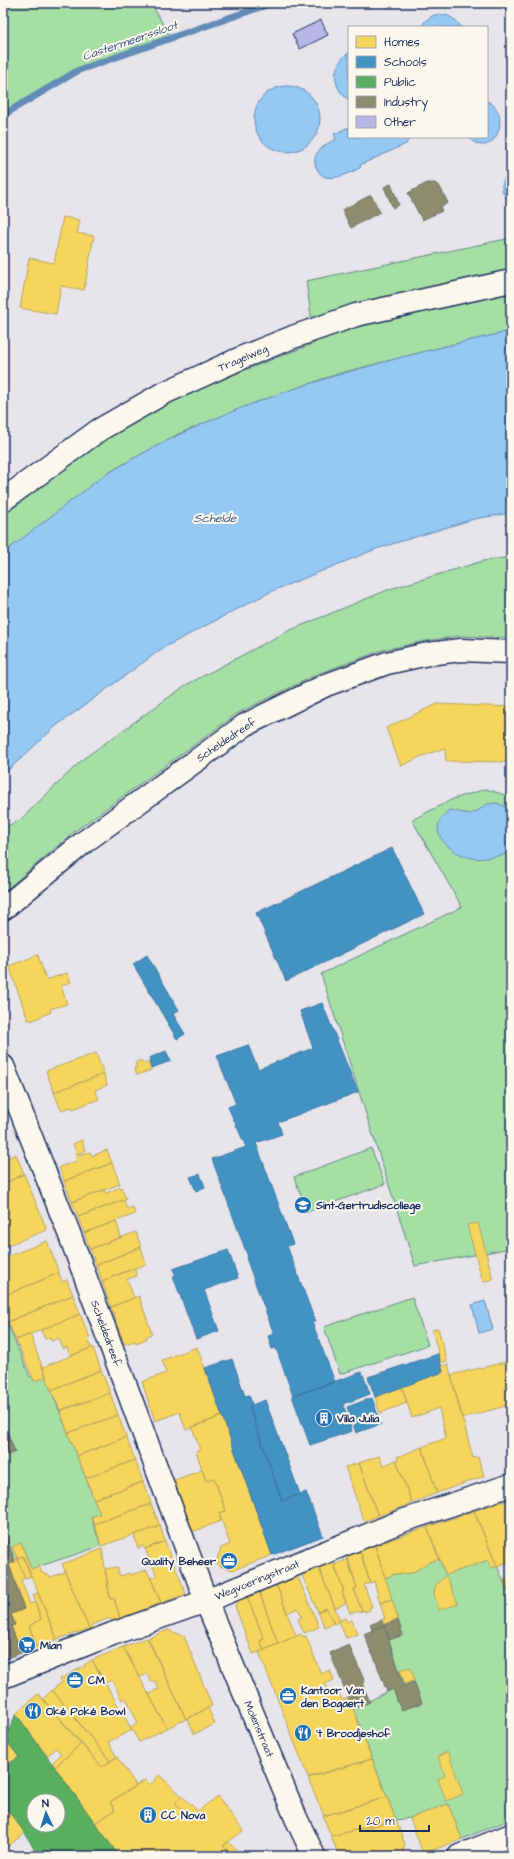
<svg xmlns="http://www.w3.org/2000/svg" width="514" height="1859" font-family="'Architects Daughter',sans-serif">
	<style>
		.green { fill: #a6dfa4; stroke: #608781 }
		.water { fill: #95c8f2; stroke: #648bb7 }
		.homes { fill: #f6d55c; stroke: #b4a35d }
		.schools { fill: #4393c3; stroke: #3775a5 }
		.public { fill: #5aae61; stroke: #478860; fill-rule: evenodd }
		.industry { fill: #8c8c6e; stroke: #6a7069 }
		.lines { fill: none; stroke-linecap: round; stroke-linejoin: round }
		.stream { stroke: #648bb7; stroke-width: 7 }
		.building { fill: #b9b6e7; stroke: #1b2f5e }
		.minor-casing { stroke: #1b2f5e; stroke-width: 25 }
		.tertiary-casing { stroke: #1b2f5e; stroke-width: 25 }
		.minor { stroke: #fbf7ec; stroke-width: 22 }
		.tertiary { stroke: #fbf7ec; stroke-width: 22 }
		.labels { text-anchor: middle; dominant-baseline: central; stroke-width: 4; stroke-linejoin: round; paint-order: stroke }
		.street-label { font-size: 11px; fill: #1b2f5e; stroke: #fbf7ec }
		.poi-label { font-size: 11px; font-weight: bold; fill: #1b2f5e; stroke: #fbf7ec; text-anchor: start }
		.water-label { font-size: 12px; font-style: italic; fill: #3a5583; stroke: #fbf7ec }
	</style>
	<rect width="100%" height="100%" fill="#e7e4ea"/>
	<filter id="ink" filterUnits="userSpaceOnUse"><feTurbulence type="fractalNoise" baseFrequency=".025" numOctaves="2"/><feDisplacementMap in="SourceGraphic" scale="8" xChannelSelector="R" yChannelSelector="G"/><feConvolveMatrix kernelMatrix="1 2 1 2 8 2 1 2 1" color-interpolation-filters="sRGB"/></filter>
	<g filter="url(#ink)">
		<path class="green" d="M3,3h148l20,35 -92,32 -76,46z
			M511,238v93l-65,15 -109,28 -77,27 -82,33 -72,40 -103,80v-38c33,-25 66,-54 102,-77 65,-40 138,-69 210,-96l-9,-62z
			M511,557v81l-51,-2 -35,5 -42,9 -63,23 -82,40 -163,118 -69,59 -3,-2v-60l17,-8 63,-61 103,-74 102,-54 102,-42 93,-28z
			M486,789l25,8v451l-96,18 -94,-292 141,-67 -50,-87 41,-21z
			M371,1148l14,36 -78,28 -13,-35z
			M412,1297l16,48 -88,29 -16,-47z
			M3,1313l27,64 2,-1 2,5 12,-4 54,137 -9,3 10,29 -70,23 -10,-26 -8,4 4,11 -3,1 -11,-32v-71l12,-4 -12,-31z
			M439,1559l7,16 42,-15 3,8 6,-2 14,33v220l-49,20 -14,-35 -38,14 -14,2 -43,-111 40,-20 8,21 21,-7 -8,-21 -10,4 -15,-46 13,-5 -17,-57 9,-4 18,-1 15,-10z"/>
		<path class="water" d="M434,15c12,-2 20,2 27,12h-40l4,-6z
			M349,53v47c-18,-12 -18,-36 0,-47z
			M254 119a33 33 0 1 1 66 0a33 33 0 1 1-66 0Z
			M487,101c27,11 7,64 -19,36h19z
			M349,127v10h61l-4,7 -46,21 1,2c-8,5 -24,13 -35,10 -4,-1 -7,-4 -9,-8 -8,-15 7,-24 19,-30l-2,-5z
			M511,174v28c-11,-7 -13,-22 0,-28z
			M511,331v182l-37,6 -98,30 -106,43 -107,56 -107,78 -53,49v-221l8,-7c21,-16 43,-33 65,-50 10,-7 20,-17 31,-23 120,-75 267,-112 404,-143z
			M497,803l14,6v38l-7,8c-10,1 -22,5 -32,3 -13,-2 -34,-15 -34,-30 0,-7 6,-13 11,-18l20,4 7,-2 11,-8z
			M485,1301l8,28 -14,4 -7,-28z"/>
		<path class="homes" d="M63,217l17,3 -3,13 17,3 -10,54 -23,-4 -5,28 -36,-6 9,-50 25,5z
			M437,704l74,3v55l-65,-1 -1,-12h-3l-22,8 -19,9 -15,-38z
			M38,955l8,25 21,-7 4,9 -10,4 6,18 -17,5 1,3 -20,9 -1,-2 -2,1 -19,-54z
			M96,1053l8,21 -50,18 -8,-21z
			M141,1060l2,4 5,-2 3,8 -14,5 -3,-7 3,-1 -2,-4z
			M104,1074l3,11 -12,5 4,9 -26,10 -1,-2 -11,3 -7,-18z
			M82,1140l3,11 -8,3 -4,-10z
			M107,1150l5,13 -48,18 -5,-14 18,-6 -2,-5 15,-4 2,4z
			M16,1154l8,20 -21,10v-24z
			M112,1163l8,21 -48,18 -8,-21z
			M24,1174l23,56 -44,17v-63z
			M121,1187l5,12 -48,18 -6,-15 32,-12 2,3z
			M124,1200l3,9 6,-2 2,7 -51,19 -6,-16z
			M116,1221l5,16 -31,12 -6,-16z
			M478,1223l15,56 -10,3 -16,-57z
			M136,1232l5,15 -45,18 -6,-16z
			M47,1241l12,32 -56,23v-32l2,-1 -1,-5z
			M141,1247l5,17 -44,17 -6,-16z
			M134,1268l3,8 -10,3 7,19 -23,9 -9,-26z
			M59,1273l3,9 5,-2 6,15 -66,27 -4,-9v-17z
			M73,1295l7,19 -64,26 -8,-18z
			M139,1296l13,38 -6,2v3l-10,4 -1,-2 -11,3 -13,-37z
			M80,1314l10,24 -2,1 3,9 -21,8 -3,-9 -4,2 -4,-11 -8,3 -1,-4 -5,2 -4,-9z
			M438,1328l9,33 -6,2 -9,-33z
			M30,1334l16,43 -12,4 -18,-41z
			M93,1347l8,23 -50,20 -8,-23z
			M197,1347l25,69 -36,14 -6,-18 -25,9 -13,-39 24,-9 -4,-13z
			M506,1362l5,19v30l-2,-6 -47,13 -11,-43z
			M448,1364l25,94 5,-1 6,19 -47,17 -15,-46 24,-9 -7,-30 -27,10 -10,-31 41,-15 -1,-6z
			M101,1370l9,23 -50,17 -9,-20z
			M402,1387l5,16 -27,10 -5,-16z
			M110,1393l8,22 -50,18 -8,-22z
			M118,1415l8,22 -49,19 -9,-23z
			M222,1416l50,139 -39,15 -16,-5 1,-2 -2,-1 5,-14 9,-4 -11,-31 7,-2 -12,-33 -8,3 -10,-30 4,-1 -8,-23z
			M126,1437l9,23 -49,18 -9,-22z
			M422,1447l15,46 -25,10 -16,-43h2l-1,-3z
			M379,1456l4,10 13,-6 16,43 -34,13 -19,-53z
			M135,1460l8,22 -49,17 -8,-21z
			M359,1463l19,53 -14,5 -19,-54z
			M202,1470l4,11 8,-3 12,33 -7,2 2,8 -29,11 -20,-51z
			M143,1482l8,22 -57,20 -3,-7 9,-3 -6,-15z
			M508,1500l3,7v54l-14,5 -23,-55z
			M151,1504l9,22 -59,20 -4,-15 -3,-7z
			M474,1511l23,55 -6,2 -3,-8 -42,15 -19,-48z
			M160,1526l5,15 -20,8 -2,-3 -5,2 -4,-13z
			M427,1527l12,32 -12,4 -15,10 -18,1 -9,4 -10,-33z
			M165,1541l21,53 -25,9 -10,-25 6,-2 -12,-27z
			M21,1543l10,26 8,-3 3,7 9,4 14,-5 24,57 -32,10 -34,-83 -6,2 -5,-11z
			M375,1545l17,54 -12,4 -6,-22 -4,2 -10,-32z
			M102,1549l8,50 4,-1 6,20 -9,3 -1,-3 -19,7 2,3 -4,1 -27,-65z
			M360,1551l10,32 -6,2 8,22h-3l1,3 -5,2v-2l-3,1 -8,-22 3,-1 -11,-32z
			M23,1556l8,20 -6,2 -8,-20z
			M17,1558l8,20 -4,2 9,24 5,-2 6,17 -12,7 8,21 -16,6 -10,-27 4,-1 -4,-11 13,-5 -15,-45 6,-2 -1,-3z
			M348,1559l9,29 -3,1 8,22 -12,2 -8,-21 2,-1 -10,-26z
			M333,1561l11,30 -2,1 4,11 -11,5 -17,-42z
			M318,1566l22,55 -6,3 -8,-16 -8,4 -17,-39z
			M117,1567l3,9 10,-3 1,2 16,-5 14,33 -41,15 -6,-20 -4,1 -5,-30z
			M297,1575l22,52 -15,6 -6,-14 4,-2 -4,-9 -11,5 -11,-29z
			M445,1576l2,2 11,26 -19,6 -5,-15 1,-9z
			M511,1577v22l-7,-19z
			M276,1584l20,52 -18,8 -19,-53z
			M259,1591l19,53 -14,6 -4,-9 4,-2 -17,-43z
			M38,1593l19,46 -20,8 -8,-21 12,-7 -8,-24z
			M247,1596l17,43 -4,2 4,9 -11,4 -18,-48 3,-6z
			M392,1599l6,20 -14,5 -2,-5h3l-5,-16z
			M326,1608l8,15 -9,5 -7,-16z
			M345,1618l2,4 5,-2 5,14 -11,4 -7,-17z
			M168,1630l16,6 28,70 -26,13 -38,-81z
			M301,1634l2,3 3,-1 15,38 9,-4 4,10 -9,4 4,10 9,-3 4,9 7,-2 23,61 -64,18 -49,-125z
			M147,1638l39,81 -19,9 -19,-35 3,1 4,-4h4l-3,-9 -5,1 -4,-8 -7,3 -17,-30z
			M123,1647l44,81 -28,14 -9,-15 8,-4 -12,-25 -4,2 -10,-20 -7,3 -13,-23z
			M92,1660l40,70 -24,12 9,15 -7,4 -58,-71 10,-8 -2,-3 25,-13 -1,-1z
			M410,1667l5,13 -10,4 -5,-14z
			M52,1690l19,23 39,48 -8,6 -59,-68z
			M38,1694l43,50 -26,23 -3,-4 9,-9 -5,-6 -9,8 -31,-42z
			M208,1708l7,16 -21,10 -7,-15z
			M5,1739l14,18 -16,11v-24z
			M81,1744l21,23 15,-10 19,28 -26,17 5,8 -20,13 -40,-56z
			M448,1752l15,42 -17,7 -8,-22 7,-3 -7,-20z
			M372,1759l15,38 -63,19 -16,-38z
			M159,1775l23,21 -7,7 15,14 28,-21 25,35 -20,15 11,10h-115l-24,-33 20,-13 -5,-8 35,-22 5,5z
			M182,1796l16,15 -8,6 -15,-14z
			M387,1797l9,23 -65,16 -8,-20z
			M3,1804l22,29 -22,17z
			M448,1804l14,35 -39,15 -13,-36z
			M396,1820l9,25 -4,11h-62l-8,-20z
			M228,1842l15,14h-9l-11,-10z"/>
		<path class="schools" d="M392,848l32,66 -138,67 -30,-68z
			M147,955l32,55 -6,4 12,20 -8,5 -44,-75z
			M322,1003l36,89 -80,30 4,12 -26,9 37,101 -6,2 28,75 -3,1 23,60 -42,14 -17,-48 -4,1 -4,-13 6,-2 -28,-76 2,-1 -36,-98 34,-12 -18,-40 8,-3 -19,-48 31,-11 10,24 55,-21 -13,-37z
			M166,1051l5,10 -20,7 -2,-7 1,-1 -1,-2z
			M200,1174l5,13 -9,4 -6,-14z
			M228,1250l10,28 -34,12 15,41 -23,8 -23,-63h3l-3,-7z
			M438,1354l5,18 -68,25 -7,-20z
			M232,1359l13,37 4,-1 3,9 -3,2 33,95 24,-9 17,44 -51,19 -67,-187z
			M362,1372l8,22 -27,10 9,27 -42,14 -18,-49z
			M372,1398l9,26 -25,9 -9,-26z
			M265,1400l35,94 -18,7 -33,-95z"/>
		<path class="public" d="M16,1714l79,109 24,33h-81l-13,-23 -22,-29v-36l16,-11 -14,-18zM34,1801h24v24h-24z"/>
		<path class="industry" d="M427,183h8l5,4 8,16 -8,4 2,4 -20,9 -14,-27z
			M391,184l8,21 -6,3 -9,-21z
			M371,195l9,17 -29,16 -9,-18z
			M3,1421l12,31 -12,4z
			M3,1527l12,35 -6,2 15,45 -13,5 4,11 -4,1 10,27 -18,7z
			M381,1620l2,5 -11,5 -2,-5z
			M398,1620l5,15 -14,5 -5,-15z
			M384,1625l20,61 10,-4 8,21 -21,7 -8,-21 -6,3 -14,-38h-1l-8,-20z
			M349,1645l16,37 -3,1 8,19 -17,7 -23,-56z"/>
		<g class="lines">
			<path class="stream" d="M3,115l76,-45 193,-67"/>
		</g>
		<path class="building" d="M321,20l7,15 -28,14 -8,-15z
			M511,147v11l-5,-8z"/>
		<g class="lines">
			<defs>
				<path id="minor" d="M3,500l96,-70 63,-36 81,-37 50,-20 63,-22 155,-34
					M3,909l81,-67 161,-117 81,-40 61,-22 41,-9 33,-4 50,2
					M3,1066l66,167 137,368
					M459,1856l52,-21"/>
				<path id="tertiary" d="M206,1601l90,217 18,38
					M3,1677l109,-43 94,-33 196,-80 109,-36"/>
			</defs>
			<use href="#minor" class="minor-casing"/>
			<use href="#tertiary" class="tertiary-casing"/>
			<use href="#minor" class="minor"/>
			<use href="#tertiary" class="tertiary"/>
		</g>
	</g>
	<defs>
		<symbol id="school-disc" viewBox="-11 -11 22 22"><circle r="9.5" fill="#1f6fb2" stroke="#fbf7ec"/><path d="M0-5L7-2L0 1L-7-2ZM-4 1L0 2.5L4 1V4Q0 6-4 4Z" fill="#fff"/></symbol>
		<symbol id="building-disc" viewBox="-11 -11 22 22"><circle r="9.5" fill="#1f6fb2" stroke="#fbf7ec"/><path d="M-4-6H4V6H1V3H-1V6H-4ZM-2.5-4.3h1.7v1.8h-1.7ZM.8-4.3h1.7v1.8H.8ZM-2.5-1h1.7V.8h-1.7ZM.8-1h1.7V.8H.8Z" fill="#fff"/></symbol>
		<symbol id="office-disc" viewBox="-11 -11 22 22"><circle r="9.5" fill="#1f6fb2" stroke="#fbf7ec"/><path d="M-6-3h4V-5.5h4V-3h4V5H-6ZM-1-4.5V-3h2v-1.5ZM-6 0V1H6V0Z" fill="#fff"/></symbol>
		<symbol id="supermarket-disc" viewBox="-11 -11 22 22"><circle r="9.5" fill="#1f6fb2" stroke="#fbf7ec"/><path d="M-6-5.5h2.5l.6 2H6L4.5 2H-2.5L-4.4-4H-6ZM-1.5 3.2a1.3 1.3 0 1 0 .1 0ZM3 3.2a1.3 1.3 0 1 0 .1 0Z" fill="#fff"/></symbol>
		<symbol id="restaurant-disc" viewBox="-11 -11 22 22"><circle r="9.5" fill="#1f6fb2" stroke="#fbf7ec"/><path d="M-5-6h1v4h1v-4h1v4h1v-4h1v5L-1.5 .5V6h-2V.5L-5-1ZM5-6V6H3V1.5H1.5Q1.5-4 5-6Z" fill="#fff"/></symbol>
	</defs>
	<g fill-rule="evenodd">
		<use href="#school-disc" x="293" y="1195" width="20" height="20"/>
		<use href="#building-disc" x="314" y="1408" width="20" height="20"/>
		<use href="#office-disc" x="219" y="1551" width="20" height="20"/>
		<use href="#supermarket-disc" x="17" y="1635" width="20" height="20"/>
		<use href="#office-disc" x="65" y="1670" width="20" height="20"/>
		<use href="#office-disc" x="278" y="1686" width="20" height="20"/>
		<use href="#restaurant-disc" x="23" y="1701" width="20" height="20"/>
		<use href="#restaurant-disc" x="293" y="1723" width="20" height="20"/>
		<use href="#building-disc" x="138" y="1805" width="20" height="20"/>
	</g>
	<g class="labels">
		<g class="street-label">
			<text transform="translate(243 358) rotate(-23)">Tragelweg</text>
			<text transform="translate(226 740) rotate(-34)">Scheldedreef</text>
			<text transform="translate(106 1333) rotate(70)">Scheldedreef</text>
			<text transform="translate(257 1580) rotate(-22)">Wegvoeringstraat</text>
			<text transform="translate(259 1729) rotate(67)">Molenstraat</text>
		</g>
		<g class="poi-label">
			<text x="316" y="1205">Sint-Gertrudiscollege</text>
			<text x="337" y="1418">Villa Julia</text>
			<text x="216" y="1561" text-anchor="end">Quality Beheer</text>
			<text x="40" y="1645">Mian</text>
			<text x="88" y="1680">CM</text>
			<text x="301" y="1690">Kantoor Van<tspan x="301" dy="13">den Bogaert</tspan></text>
			<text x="46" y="1711">Oké Poké Bowl</text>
			<text x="316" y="1733">'t Broodjeshof</text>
			<text x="161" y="1815">CC Nova</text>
		</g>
		<g class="water-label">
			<text transform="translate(130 41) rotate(-19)">Castermeerssloot</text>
			<text x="215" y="518">Schelde</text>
		</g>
	</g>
	<rect width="514" height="1859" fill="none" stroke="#fbf7ec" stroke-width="16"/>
	<rect x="8" y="8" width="498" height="1843" fill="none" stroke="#1b2f5e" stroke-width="1.5" filter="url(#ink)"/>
	<rect x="348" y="26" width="140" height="112" fill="#fbf7ec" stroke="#a1a7b3"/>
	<rect x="356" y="36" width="20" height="12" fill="#f6d55c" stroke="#a1a7b3"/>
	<text x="384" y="46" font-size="12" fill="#1b2f5e">Homes</text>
	<rect x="356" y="56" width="20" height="12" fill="#4393c3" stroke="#a1a7b3"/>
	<text x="384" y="66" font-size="12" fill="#1b2f5e">Schools</text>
	<rect x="356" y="76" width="20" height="12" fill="#5aae61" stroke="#a1a7b3"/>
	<text x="384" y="86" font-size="12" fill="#1b2f5e">Public</text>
	<rect x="356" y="96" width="20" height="12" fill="#8c8c6e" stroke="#a1a7b3"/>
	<text x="384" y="106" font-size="12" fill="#1b2f5e">Industry</text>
	<rect x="356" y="116" width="20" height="12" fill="#b9b6e7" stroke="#a1a7b3"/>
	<text x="384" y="126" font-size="12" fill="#1b2f5e">Other</text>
	<g transform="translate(46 1813) rotate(356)"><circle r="19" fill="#fbf7ec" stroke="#a1a7b3"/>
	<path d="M0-3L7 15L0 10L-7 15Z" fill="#1f6fb2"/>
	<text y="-6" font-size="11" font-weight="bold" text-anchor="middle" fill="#1b2f5e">N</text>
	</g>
	<path d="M360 1825v6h69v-6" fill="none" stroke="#1b2f5e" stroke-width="2"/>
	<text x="366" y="1825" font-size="12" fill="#1b2f5e" stroke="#fbf7ec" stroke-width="3" paint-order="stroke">20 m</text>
</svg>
